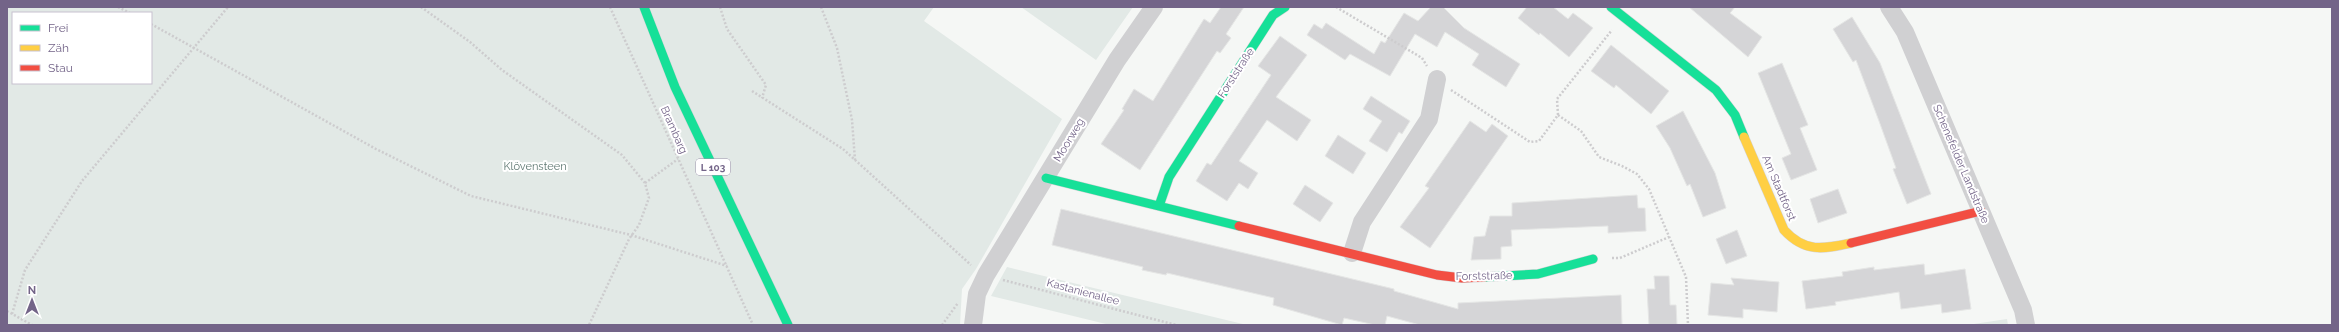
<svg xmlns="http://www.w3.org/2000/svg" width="2339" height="332" font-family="Raleway,sans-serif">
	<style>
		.green { fill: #e2e9e6; fill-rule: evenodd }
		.building { fill: #d5d5d7; stroke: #e5e6e5 }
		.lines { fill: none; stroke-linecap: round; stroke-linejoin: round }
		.fast-casing { stroke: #d4d3d6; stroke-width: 10 }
		.slow-casing { stroke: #d4d3d6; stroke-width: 10 }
		.jam-casing { stroke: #d4d3d6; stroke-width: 10 }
		.path { stroke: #cdccce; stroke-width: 2.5; stroke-dasharray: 2 2; stroke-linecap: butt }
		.street { stroke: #d0d0d2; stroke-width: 18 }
		.fast { stroke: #16e098; stroke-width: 9 }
		.slow { stroke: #ffcf43; stroke-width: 9 }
		.jam { stroke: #f24e42; stroke-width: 9 }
		.labels { text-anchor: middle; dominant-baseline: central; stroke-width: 4; stroke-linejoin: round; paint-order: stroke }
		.shield { fill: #fff; stroke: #9d92ac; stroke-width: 1 }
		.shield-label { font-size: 10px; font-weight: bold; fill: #736488 }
		.street-label { font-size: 11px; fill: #736488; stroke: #fff }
		.park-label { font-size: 11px; fill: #607973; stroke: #fff }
	</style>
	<rect width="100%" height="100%" fill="#f5f7f5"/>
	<path class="green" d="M7,7h927l-10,14 138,98 -86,150 -14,20 -2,36h-953zM13,13h138v70h-138z
		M1021,7h112l-37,53z
		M1007,267l240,58h-137l-119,-29z
		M2007,319l1,6h-41z"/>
	<path class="building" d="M1221,7h23l-18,27 5,4 -11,15 -3,-2 -77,119 -39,-26 23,-34 -2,-1 12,-20 19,12 51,-82 6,4z
		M1431,7h12l21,21 56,36 -14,23 -34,-22 7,-11 -34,-22 -8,15 -22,-13 -25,42 -40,-22 -5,6 -38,-25 7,-11 8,5 4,-6 48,31 7,-13 4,2 19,-30 14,8z
		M1527,7h26l15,12 5,-6 20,15 -24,29 -29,-24 -1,2 -21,-17z
		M1689,7h46l-5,6 32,24 -14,20z
		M1852,17l28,46 51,131 -24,10 -14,-35 3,-1 -17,-47 -23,-61 -3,2 -20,-33z
		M1280,36l27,19 -31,42 35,23 -14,21 -30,-21 -28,41 19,12 -10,16 -9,-6 -12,18 -31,-20 11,-18 4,2 60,-90 -13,-9z
		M1611,45l58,46 -18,23 -35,-29 -2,3 -23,-17z
		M1782,63l26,62 -8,3 17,42 -26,10 -9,-22 9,-4 -33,-81z
		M1371,96l39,25 -8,13 -3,-2 -12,20 -18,-11 13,-20 -19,-12z
		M1683,111l32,62 11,35 -23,9 -13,-33 -3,2 -17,-38 -14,-22z
		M1470,121l16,11 6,-8 16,12 -78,112 -30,-21 29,-39 -4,-2z
		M1338,135l28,18 -13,21 -28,-18z
		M1305,185l28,18 -13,19 -27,-18z
		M1838,189l9,24 -29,10 -8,-24z
		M1637,195l1,13h7l1,23 -38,2v-7l-97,4 1,16 -11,1v12l-30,1 3,-23 11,-1 5,-20h22v-13z
		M1061,209l333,80v2l64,18v-6l163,-8 1,30h-202l-33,-9 -2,9h-10l-31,-7 -2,7 -69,-20 1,-7 -107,-25 -1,2 -24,-5 1,-3 -91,-22z
		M1737,230l10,26 -21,8 -10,-25z
		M1924,264l1,11 40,-6 6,40 -29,4 -1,-9 -40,5 -2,-17 -64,10 1,3 -30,4 -4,-28 41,-5 -1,-4 32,-5v3z
		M1654,276h15l1,29h6l1,20h-28l-2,-36h8z
		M1731,278l48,4 -2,30 -34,-3v9l-35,-3 3,-32 23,2z"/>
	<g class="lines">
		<defs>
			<path id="fast" d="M644,7l31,80 113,238
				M1611,7l105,83 19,25 9,22
				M1046,178l193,48
				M1159,206l10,-29 104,-162 12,-8
				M1485,277l53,-3 55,-15"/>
			<path id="slow" d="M1744,137l40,93c21,23 39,19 67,13"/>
			<path id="jam" d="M1239,226l198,49 25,3 23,-1
				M1851,243l130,-32"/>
		</defs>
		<use href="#fast" class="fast-casing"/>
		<use href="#slow" class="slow-casing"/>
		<use href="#jam" class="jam-casing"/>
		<path class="path" d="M118,7l12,6
			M421,7l49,35 32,28 120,85 23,28 4,15 -10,27 -10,14 -40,86
			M610,7l143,318
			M720,7l7,22 39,56 -4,13
			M821,7l16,41 15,72 3,40
			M1336,7l86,51 5,8
			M151,24l225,125 95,47 160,39 96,31
			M1451,90l79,52 9,-1 19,-26 -1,-16 55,-69
			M752,91l91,58 128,116
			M1558,115l23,16 18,26 23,9 15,8 12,15 37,88 2,48
			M645,183l33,-24
			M1612,258h8l49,-21
			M1003,280l173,45
			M7,311l25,14
			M12,314l13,-44 57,-89 146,-174
			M942,325l16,-22"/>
		<path class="street" d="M1889,7l16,25 118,278 3,15
			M1352,253l10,-31 67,-103 8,-40
			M973,325l4,-31 9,-19 131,-215 37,-53"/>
		<use href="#fast" class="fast"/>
		<use href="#slow" class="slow"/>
		<use href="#jam" class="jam"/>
	</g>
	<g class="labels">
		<rect class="shield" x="696" y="159" width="34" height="16" rx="3"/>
		<g class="shield-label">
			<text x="713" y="167">L 103</text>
		</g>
		<g class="street-label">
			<text transform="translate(1236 73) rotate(-57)">Forststraße</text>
			<text transform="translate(674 130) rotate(66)">Brambarg</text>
			<text transform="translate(1069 140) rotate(-59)">Moorweg</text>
			<text transform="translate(1961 164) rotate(67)">Schenefelder Landstraße</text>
			<text transform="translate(1779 188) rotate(67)">Am Stadtforst</text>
			<text transform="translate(1484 276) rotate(-1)">Forststraße</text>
			<text transform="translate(1083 292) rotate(15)">Kastanienallee</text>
		</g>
		<g class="park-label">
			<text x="535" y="166">Klövensteen</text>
		</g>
	</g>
	<rect width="2339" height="332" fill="none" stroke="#736488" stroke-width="16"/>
	<rect x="12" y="12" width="140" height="72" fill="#ffffff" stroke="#c7c1cf"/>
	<rect x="20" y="25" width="20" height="6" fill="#16e098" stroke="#c7c1cf"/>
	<text x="48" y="32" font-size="12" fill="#736488">Frei</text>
	<rect x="20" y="45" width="20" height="6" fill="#ffcf43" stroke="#c7c1cf"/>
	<text x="48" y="52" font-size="12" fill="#736488">Zäh</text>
	<rect x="20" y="65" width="20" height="6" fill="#f24e42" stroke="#c7c1cf"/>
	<text x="48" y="72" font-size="12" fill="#736488">Stau</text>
	<g transform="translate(32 300)" stroke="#ffffff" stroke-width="3" paint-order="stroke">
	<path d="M0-3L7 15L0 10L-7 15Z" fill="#736488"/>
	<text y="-6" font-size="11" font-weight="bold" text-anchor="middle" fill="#736488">N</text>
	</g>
</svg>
